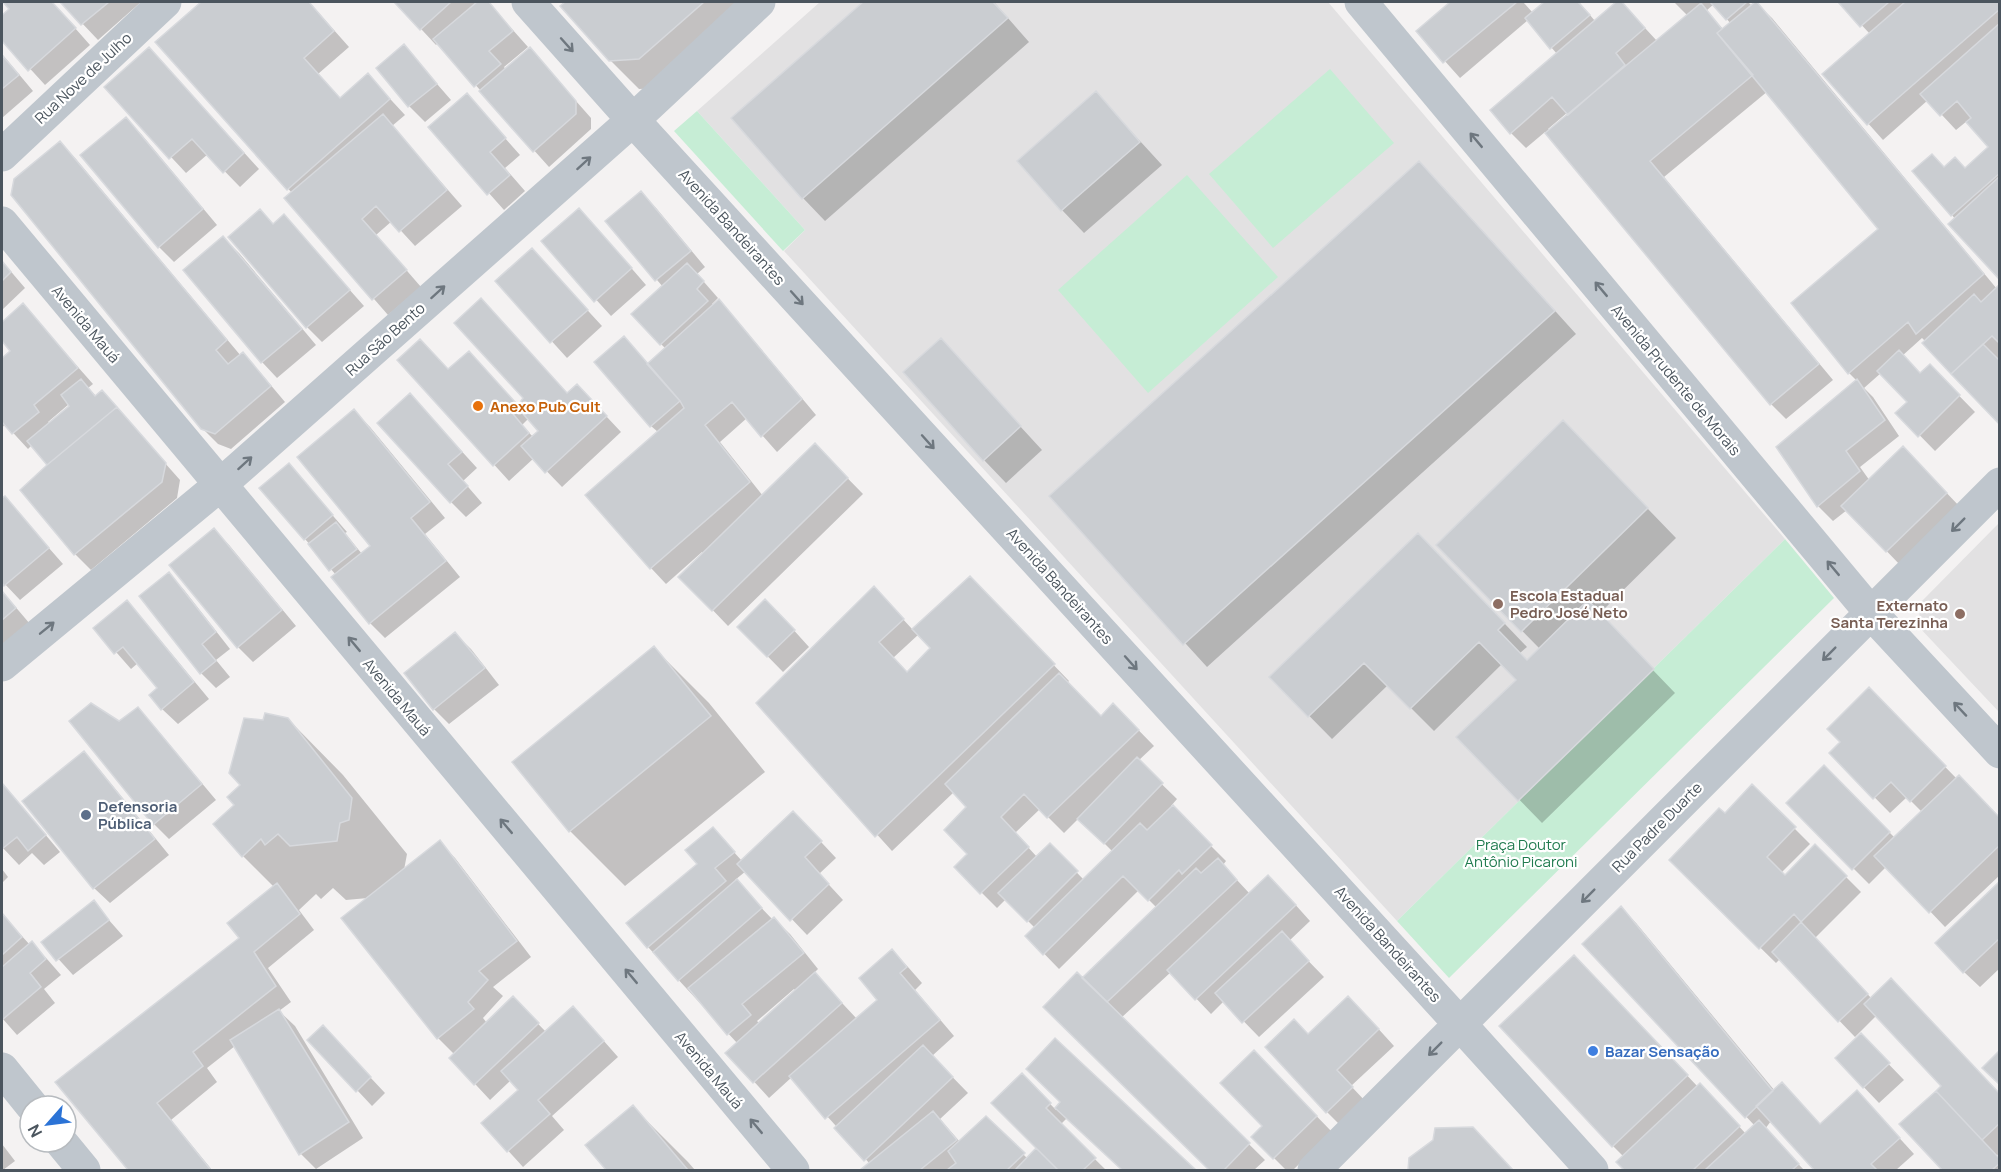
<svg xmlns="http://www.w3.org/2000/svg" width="2001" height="1172" font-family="Manrope,sans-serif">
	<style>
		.education { fill: #e2e1e2 }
		.green { fill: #c6edd5 }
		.shadow { fill: #0003; fill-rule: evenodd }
		.building { fill: #cacdd1; stroke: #d7d9dd; stroke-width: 1.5 }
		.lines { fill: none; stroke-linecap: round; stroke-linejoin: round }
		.minor { stroke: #bfc6cd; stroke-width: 33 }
		.oneway { stroke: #6e777f }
		.food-dot { fill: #e8710a; stroke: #fff; stroke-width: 2 }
		.education-dot { fill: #8d6e63; stroke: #fff; stroke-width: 2 }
		.service-dot { fill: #5c6f8a; stroke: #fff; stroke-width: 2 }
		.shop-dot { fill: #3f7fe0; stroke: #fff; stroke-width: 2 }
		.labels { text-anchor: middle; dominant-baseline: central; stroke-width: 4.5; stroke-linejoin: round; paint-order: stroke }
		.street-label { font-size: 15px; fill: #4b555e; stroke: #fff }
		.food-label { font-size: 15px; font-weight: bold; fill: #c56008; stroke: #fff; text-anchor: start }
		.education-label { font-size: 15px; font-weight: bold; fill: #785e54; stroke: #fff; text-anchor: start }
		.service-label { font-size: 15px; font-weight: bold; fill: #4e5e75; stroke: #fff; text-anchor: start }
		.park-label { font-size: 15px; fill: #207b4f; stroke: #fff }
		.shop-label { font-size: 15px; font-weight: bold; fill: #366cbe; stroke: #fff; text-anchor: start }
	</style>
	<rect width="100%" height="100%" fill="#f4f2f2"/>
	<path class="education" d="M820,2h508l457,537 -388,382 -613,-670 21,-21 -108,-119z
		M1999,523v189l-81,-86 3,-24z"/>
	<path class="green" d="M1330,69l64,74 -121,105 -64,-74z
		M697,111l108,119 -22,21 -109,-120z
		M1187,175l91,102 -130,116 -90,-103z
		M1785,539l49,59 -385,380 -52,-57z"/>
	<path class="shadow" d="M5,2h47l38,43 -45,40 -43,-47v-21l9,-8z
		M62,2h79l-43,38z
		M203,2h106l40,45 -31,27 23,25 27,-24 37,40 -13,11 70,80 -47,40 -23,-25 -16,14 45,52 -33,28 -102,-117 6,-5 -135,-151z
		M396,2h92l40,45 -24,20 2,3 24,-21 61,69v11l-42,38 -111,-124 -2,2z
		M568,2h198l-98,86 -29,1 -29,-29 -48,-54z
		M866,2h128l35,40 -204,179 -22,-23 -70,-80z
		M1452,2h71l10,11 14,-11h32l16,19 23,-19h3l36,39 31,-25 -14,-14h74l4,4 4,-3 16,15 225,271 3,-3v73l-2,1 -72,-18 -4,-4 -20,18 19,19 9,-9 45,46 -40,39 -37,-38 11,-11 -28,-29 -17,15 9,9 26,39 -39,31 10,14 49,-17 43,45 -60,58 -55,-57 -14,11 -15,-15 39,-125 -8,-8 31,-143 -112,-139 -104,86 169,203 -47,39 -15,-15 -226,-272 -19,16 -15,-15 46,-79 -29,-34 -68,58 -42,-47zM1714,4l17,20 -7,6 -18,-19zM1568,112l2,3 -20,16 -2,-2z
		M1840,2h160v276l-48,-63 -7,-47 20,1 25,-22 -23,-26 -11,9 -28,-30 -45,40 -59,-66 46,-40z
		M404,46l47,54 -26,22 -16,-16 -31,-38z
		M2,54l31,37 -31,27z
		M164,64l95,105 -19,18 -32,-33 -22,19 -80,-86z
		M1096,93l66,72 -78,68 -22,-23z
		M467,95l53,60 -15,13 20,23 -21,19 -74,-83z
		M126,119l15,15 76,91 -43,37 -15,-15z
		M60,143l15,15 166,198 2,-2 15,16 27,32 -54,47 -13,-5 -16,-16z
		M1442,186l134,148 -369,333 -156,-171z
		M641,193l15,15 49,59 -8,7 21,24 -6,6 1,2 6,-5 15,16 82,98 -39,37 -30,-34 -27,24 43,54 52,-51 48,49 -135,132 -47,-49 23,-23 -2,-2 -36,32 -15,-16 7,-136 -7,-6 -2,-61 17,-16 -5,-5 2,-57 -56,-66z
		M284,216l80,90 -42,36 -15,-15 -33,-102z
		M594,225l52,60 -35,31 -68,-75z
		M223,238l16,15 77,92 -39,33 -15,-16 -77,-92z
		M532,250l70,76 -35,32 -70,-77z
		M2,261l23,27 -23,22z
		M23,305l70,79 -5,4 8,8 6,-4 78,88 -3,18 -86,72 -16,-16 -52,-63 26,-26 -17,-20 -4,4 -23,-25 -3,4v-68l10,-9 -10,-12v-15zM69,404l2,2 -21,18 -2,-2z
		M941,340l101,110 -36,33 -22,-23z
		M399,360l50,11 35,-3 35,39 49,-13 24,7 29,31 -59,55 -28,-29 -25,23zM529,418l11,13 -7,6 -11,-12z
		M354,411l16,16 75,91 -20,16 35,43 -75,61 -15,-15 -34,-48 -31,-36 -16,-74 58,67 -2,1 17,21 10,-8z
		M425,411l52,57 -14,13 19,22 -16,14 -15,-15z
		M1592,451l84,87 -77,76 76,79 -133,130 -83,-85 59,-58 -16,-16 -68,67 -46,-46 -56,54 -61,-62 170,-120 86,90 -7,6 7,8 13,-12 -102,-104z
		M5,498l58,66 -43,36 -18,-19v-81z
		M213,530l16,15 67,81 -43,36 -15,-15z
		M169,574l15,16 46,59 -14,11 14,17 -14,11 -15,-15z
		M970,578l99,103 -2,2 34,35 13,-13 40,41 -16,15 39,38 -6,7 55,55 -3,4 27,29 34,-2 26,29 -21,20 35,36 -65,60 -35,-36 -13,13 -40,-42 -50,46 144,142 -11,10h-43l-166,-163 37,-27 75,-72 -18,-18 -80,79 -32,-33 8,-8 -29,-29 -9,9 -41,-41 13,-13v-47l-15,-15 -62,59 -134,-148 131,-99 24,26zM919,634l14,14 -25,26 -15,-16zM1040,809l24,24 15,-15 34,34 -29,28 -34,-35 -13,12 -22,-24z
		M2,591l28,33 -28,24z
		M127,602l15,16 67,81 -31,25 -16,-15 -3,-21 -21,-25 -7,6 -36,-41z
		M781,616l28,31 -26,25 -44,-45z
		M455,634l16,15 28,36 -50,39 -15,-15z
		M654,648l55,55 56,69 -140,114 -55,-55 -56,-69z
		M1869,689l88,90 43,40v56l-55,52 -58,-61 -18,18 -81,-81 36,-36 71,71 27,-26 -15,-15 -17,16 -59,-60 11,-11z
		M138,709l15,16 63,75 -47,39 -15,-15 -35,-101z
		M288,719l55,56 64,79 -3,16 35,-28 16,16 76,99 -38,30 10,9 -20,22 4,5 26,-25 33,34 42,-9 30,34 -66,59 12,14 -41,37 -40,-44 37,-33 -9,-10 -21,20 -39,-42 4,-3 -17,-17 -70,-140 -22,2 -13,-12 -12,11 -5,-5 -17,16 15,20 -46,38 23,34 -12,9 16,15 68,112 -47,31 -15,-15 -66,-108 -28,22 10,14 -46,38 41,50h-82l-73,-87 185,-144 32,-52 -31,-31 -7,-50 29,-84z
		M84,753l15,16 70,86 -59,48 -16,-15z
		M2,783l58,69 -16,13 -12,-12 -13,12 -17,-18z
		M1752,786l58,58 -29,29 4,4 30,-31 46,46 -46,46 57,61 128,96v58l-4,3 4,4v10h-56l-43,-45 42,-39 -67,-70 -21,21 -75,-78 -4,4 -105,-103 54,-45z
		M808,828l28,30 -17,16 24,26 -36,35 -61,-64 -11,9 38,40 1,-1 16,15 28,35 -4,4 43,46 22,-19 13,-49 16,16 14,16 -7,7 39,46 -22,20 36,37 -28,26 20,23 26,-24 42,41 10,-11 -16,-73 34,35 6,-8 -7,-62 139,130h-71l-56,-52 -7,7 46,45h-244l8,-6 -78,-87 -23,21 -41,-45 10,-9 -90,-97 51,-83 14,-35 29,32zM794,989l2,2 -36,33 -3,-3z
		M2,869l6,8 -6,6z
		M2000,883v85l-20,19 -16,-15z
		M93,902l30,34 -50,39 -30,-33z
		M1621,908l15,15 139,168 46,34 51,-17 42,46 -18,16h-80l-45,-49 -6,8 39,41h-178l-8,-8 6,-5 -11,-11 -16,-166 101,107 18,14 30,33 9,-8 -171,-182z
		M2,914l28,31 2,-2 15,16 14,16 -17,14 11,14 -38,32 -15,-17z
		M1364,1013l30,33 -43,40 16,17 -25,24 -15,-15 -19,-76z
		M338,1043l47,50 -13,13 -15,-16z
		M1876,1051l28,29 -25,23 -42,-44z
		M1269,1067l63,65 -39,38h-7l-33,-33 11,-11z
		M633,1107l55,55 7,8h-87l-21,-24z
		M2,1144l13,17 -12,9h-1z
		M1488,1145l24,25h-102l1,-11z"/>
	<path class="building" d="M3,2h49l24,26 -48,43 -26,-30v-26l7,-6z
		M60,2h49l-28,23z
		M201,2h108l25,29 -30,27 36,40 28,-25 22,26 -103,91 -132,-148z
		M394,2h57l-31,28z
		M477,2h12l24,29 -24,20 12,13 -27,23 -41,-48z
		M565,2h139l-65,57 -30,2 -49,-55z
		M863,2h130l15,16 -206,181 -71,-81z
		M1450,2h67l-74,61 -27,-32z
		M1544,2h34l12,13 -40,34 -25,-31z
		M1616,2h6l23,26 -29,25 9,12 -57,50 -16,-18 -42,37 -20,-24z
		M1710,2h37l-21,18z
		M1755,2h2l227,272 -68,60 -8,-12 -60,52 -57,-71 87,-74 -161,-196z
		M1838,2h51l-29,25z
		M1905,2h95v7l-133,116 -45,-51z
		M1701,3l21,26 -5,4 36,42 -103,86 169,203 -49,41 -225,-272z
		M2000,23v150l-49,43 -39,-45 20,-17 12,13 11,-10 10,11 23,-21 -22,-25 5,-4 -14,-17 -17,15 -20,-22z
		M404,44l33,40 -29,23 -32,-39z
		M149,47l95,106 -21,20 -31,-34 -23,20 -65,-72z
		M530,47l46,54v13l-43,38 -54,-61z
		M2,55l17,20 -17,14z
		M1096,91l44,51 -79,69 -44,-50z
		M467,93l39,45 -16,14 20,23 -23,20 -59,-68z
		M383,114l64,76 -48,42 -23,-26 -14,13 45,51 -35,30 -88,-102z
		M126,117l77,92 -45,39 -78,-93z
		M60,141l167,199 -11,10 12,14 15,-12 28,34 -56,48 -14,-5 -190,-234 3,-16z
		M1419,161l136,150 -372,334 -134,-149z
		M2000,176v104l-52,-56z
		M641,191l50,60 -36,30 -50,-60z
		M579,208l53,60 -38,34 -53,-61z
		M260,209l13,15 11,-10 66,76 -44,38 -78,-91z
		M223,236l79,93 -41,34 -78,-93z
		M532,248l56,62 -38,33 -55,-62z
		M2,261l9,11 -9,9z
		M687,263l17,18 -7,8 11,12 -48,44 -29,-31z
		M2000,284v60l-8,-8 -41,38 -29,-31 52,-49 7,8z
		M481,298l86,95 10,-9 30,32 -62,57 -24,-27 17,-15 -21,-24 6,-9 -69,-75z
		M719,299l83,100 -41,38 -29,-35 -27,23 45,57 -100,87 -65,-74 99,-87 -4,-7 -33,-37z
		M23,303l55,65 -44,37 5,7 -27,22 -10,-12v-64l8,-7 -8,-10v-19z
		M624,336l56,65 -30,26 -56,-65z
		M941,338l80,88 -38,35 -80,-89z
		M420,339l28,30 21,-18 46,51 -7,6 21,25 -36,33 -96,-106z
		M1983,344l17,17v64l-49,-51z
		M1899,350l21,23 10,-9 30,31 -42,42 -23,-24 12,-11 -30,-31z
		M81,379l14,17 7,-6 15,17 -70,58 -20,-24 42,-35 -8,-11z
		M1857,379l28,41 -39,31 14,20 -43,36 -41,-60z
		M410,393l52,59 -14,12 20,22 -18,17 -73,-80z
		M117,407l49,56 -4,19 -88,73 -54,-65 27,-25z
		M354,409l76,93 -19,16 35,43 -77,63 -38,-47 39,-31 -73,-89z
		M1563,420l85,88 -127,124 -85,-87z
		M815,443l33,35 -136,133 -34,-34z
		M1903,446l44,47 -61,59 -45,-46z
		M289,463l44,52 -29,25 -45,-52z
		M5,496l44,52 -45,38 -2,-3v-85z
		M336,522l21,27 -28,22 -21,-27z
		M214,528l68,82 -45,38 -68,-83z
		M1418,533l87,90 -7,7 29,30 61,-60 66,69 -136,132 -62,-64 60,-57 -37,-38 -69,67 -46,-46 -56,54 -39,-40z
		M169,572l47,60 -14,12 14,17 -16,13 -61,-78z
		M970,576l85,88 -180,173 -119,-134 118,-117 30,33 -25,23 28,30 23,-24 -18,-19z
		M2,591l14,17 -14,12z
		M765,599l30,31 -28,27 -30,-30z
		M127,600l67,82 -33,28 -12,-15 8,-7 -34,-41 -9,7 -21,-26z
		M455,632l30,36 -52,42 -29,-37z
		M654,646l57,70 -142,116 -57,-70z
		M1059,673l42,43 12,-13 26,27 -92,88 -23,-24 -23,23 28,30 -49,47 -26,-27 13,-13 -23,-24 22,-23 -21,-23z
		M1869,687l77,79 -36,36 -19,-20 -18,17 -44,-46 11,-11 -13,-13z
		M91,703l28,18 19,-14 64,77 -49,41 -84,-104z
		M265,713l23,5 64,80 -3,22 -9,3 -3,18 -47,5 -12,-12 -13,11 -4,-6 -19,18 -29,-33 21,-19 -7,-8 13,-12 -11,-12 15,-55 19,2z
		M84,751l71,88 -62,50 -71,-88z
		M1137,757l26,26 -59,61 -27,-25z
		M1824,765l66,67 -38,38 -66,-67z
		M1959,775l41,43v27l-71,68 -55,-57z
		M2,783l44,52 -18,16 -11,-14 -15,12z
		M1752,784l44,43 -29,30 18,18 30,-31 32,32 -46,46 -7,-8 -35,35 -90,-89 50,-52 6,5z
		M1173,805l39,40 -30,29 -3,-4 -31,31 -25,-25 -80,79 -18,-19 115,-113 7,7z
		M793,811l29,30 -17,16 24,27 -39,37 -53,-57z
		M713,827l22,25 -20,16 11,13 -79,67 -21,-25 71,-59 -12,-14z
		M440,840l77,101 -38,30 9,9 -20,22 6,7 -37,30 -96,-121z
		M1050,843l28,28 -51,51 -29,-29z
		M1218,858l19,22 -130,122 -25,-24 114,-110 5,5z
		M1268,875l28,30 -101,95 -28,-30z
		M737,879l25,29 -84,73 -25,-29z
		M2000,881v57l-37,35 -28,-30z
		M277,883l23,31 -46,38 22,34 -83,66 10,14 -46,37 54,67h-83l-73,-88 184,-144 -12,-15z
		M94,900l15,20 -53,41 -15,-19z
		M1621,906l152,185 -28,27 -163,-174z
		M2,913l20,24 -20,18z
		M774,917l30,36 -62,51 9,11 -24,20 -39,-47z
		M1801,922l67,72 -30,28 -66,-70z
		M1282,931l27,30 -67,62 -27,-30z
		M32,941l14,18 -16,14 11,14 -39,33v-53z
		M892,949l15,18 -7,6 40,47 -115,99 -36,-43 88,-76 -18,-22z
		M1574,955l114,120 -76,72 -113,-121z
		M815,972l27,31 -89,80 -28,-30z
		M1077,972l173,171 -26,27h-15l-166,-163z
		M1891,978l109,116v29l-18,17 -46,-49 5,-5 -77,-82z
		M513,996l26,27 -65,62 -25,-27z
		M1348,996l31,33 -42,41 16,17 -27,26 -61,-66 29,-28 14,15z
		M573,1006l31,35 -66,59 12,14 -43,38 -26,-29 37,-33 -17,-19z
		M279,1009l70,113 -50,33 -69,-115z
		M323,1025l48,52 -15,15 -49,-52z
		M1861,1033l29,30 -27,25 -28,-30z
		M1055,1038l141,132h-74l-67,-62 5,-6 -34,-33z
		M923,1045l30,32 -89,84 -30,-33z
		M1254,1050l63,66 -44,43 -22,-22 11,-11 -42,-43z
		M2000,1050v35l-18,-17z
		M1022,1073l29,30 -5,5 50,50 -13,12h-25l-67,-67z
		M1782,1082l38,42 37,-34 43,48 -29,26 6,6h-63l-58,-64z
		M1700,1083l40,43 -47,44h-69l-8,-8z
		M1936,1091l64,68v4l-8,7h-50l-43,-46z
		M633,1105l55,65h-82l-21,-25z
		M933,1111l24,29 -37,30h-60z
		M986,1116l39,37 -18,17h-60l9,-7 -8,-12z
		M1759,1120l40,44 -7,6h-87z
		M1473,1127l40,43h-105l1,-12 24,-18 2,-12z
		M1036,1148l22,22h-43z"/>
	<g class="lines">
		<path class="minor" d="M528,2l105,118 827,904 132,146
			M1361,2l510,611 129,139
			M2,155l163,-153
			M2,223l791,947
			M2,665l218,-180 413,-365 126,-118
			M2,1069l30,37
			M61,1142l23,28
			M1314,1170l686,-686"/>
	</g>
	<defs><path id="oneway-shaft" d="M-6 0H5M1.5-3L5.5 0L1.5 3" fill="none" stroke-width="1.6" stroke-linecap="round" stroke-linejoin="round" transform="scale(1.5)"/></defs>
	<g class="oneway">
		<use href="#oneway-shaft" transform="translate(567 45) rotate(48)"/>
		<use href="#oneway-shaft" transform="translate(1476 140) rotate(-130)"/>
		<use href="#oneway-shaft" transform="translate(584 163) rotate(-42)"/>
		<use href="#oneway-shaft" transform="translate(1601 289) rotate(-130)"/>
		<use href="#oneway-shaft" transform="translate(438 292) rotate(-42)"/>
		<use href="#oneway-shaft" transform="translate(797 298) rotate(48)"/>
		<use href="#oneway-shaft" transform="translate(928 442) rotate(48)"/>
		<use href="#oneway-shaft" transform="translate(245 463) rotate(-42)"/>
		<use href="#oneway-shaft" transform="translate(1958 525) rotate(135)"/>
		<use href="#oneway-shaft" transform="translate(1833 568) rotate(-130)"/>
		<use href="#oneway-shaft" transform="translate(47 628) rotate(-39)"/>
		<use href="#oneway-shaft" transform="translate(354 644) rotate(-130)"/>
		<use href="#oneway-shaft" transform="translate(1829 654) rotate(135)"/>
		<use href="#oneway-shaft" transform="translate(1131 663) rotate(48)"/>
		<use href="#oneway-shaft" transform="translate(1960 709) rotate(-133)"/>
		<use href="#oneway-shaft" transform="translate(506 826) rotate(-130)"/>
		<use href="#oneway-shaft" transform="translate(1588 896) rotate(135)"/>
		<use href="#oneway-shaft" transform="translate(631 976) rotate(-130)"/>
		<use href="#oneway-shaft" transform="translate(1435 1049) rotate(135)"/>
		<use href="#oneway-shaft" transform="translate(756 1126) rotate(-130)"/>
	</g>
	<circle class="food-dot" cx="478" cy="406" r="6"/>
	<g class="education-dot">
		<circle cx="1498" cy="604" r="6"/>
		<circle cx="1960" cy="614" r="6"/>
	</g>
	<circle class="service-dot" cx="86" cy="815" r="6"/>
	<circle class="shop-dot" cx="1593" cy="1051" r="6"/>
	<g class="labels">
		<g class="street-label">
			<text transform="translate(83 78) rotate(-43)">Rua Nove de Julho</text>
			<text transform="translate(732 227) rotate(48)">Avenida Bandeirantes</text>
			<text transform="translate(86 324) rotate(50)">Avenida Mauá</text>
			<text transform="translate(385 339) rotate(-42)">Rua São Bento</text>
			<text transform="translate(1676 380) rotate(50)">Avenida Prudente de Morais</text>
			<text transform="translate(1060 586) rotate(48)">Avenida Bandeirantes</text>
			<text transform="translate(397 697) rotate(50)">Avenida Mauá</text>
			<text transform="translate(1657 827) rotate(-45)">Rua Padre Duarte</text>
			<text transform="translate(1388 944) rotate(48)">Avenida Bandeirantes</text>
			<text transform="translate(709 1070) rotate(50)">Avenida Mauá</text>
		</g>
		<g class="food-label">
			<text x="490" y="406">Anexo Pub Cult</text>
		</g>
		<g class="education-label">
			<text x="1510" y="595">Escola Estadual<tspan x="1510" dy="17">Pedro José Neto</tspan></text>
			<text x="1948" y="605" text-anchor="end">Externato<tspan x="1948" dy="17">Santa Terezinha</tspan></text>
		</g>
		<g class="service-label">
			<text x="98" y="806">Defensoria<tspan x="98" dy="17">Pública</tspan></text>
		</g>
		<g class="park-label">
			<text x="1521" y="844">Praça Doutor<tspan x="1521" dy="17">Antônio Picaroni</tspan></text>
		</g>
		<g class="shop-label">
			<text x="1605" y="1051">Bazar Sensação</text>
		</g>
	</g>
	<rect width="2001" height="1172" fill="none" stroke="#4b555e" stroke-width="6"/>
	<g transform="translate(48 1124) rotate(242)"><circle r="28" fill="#ffffff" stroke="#b7bbbf" stroke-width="1.5"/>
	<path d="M0-4.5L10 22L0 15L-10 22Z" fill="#2b73d6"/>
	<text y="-9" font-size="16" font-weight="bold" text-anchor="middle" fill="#4b555e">N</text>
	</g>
</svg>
